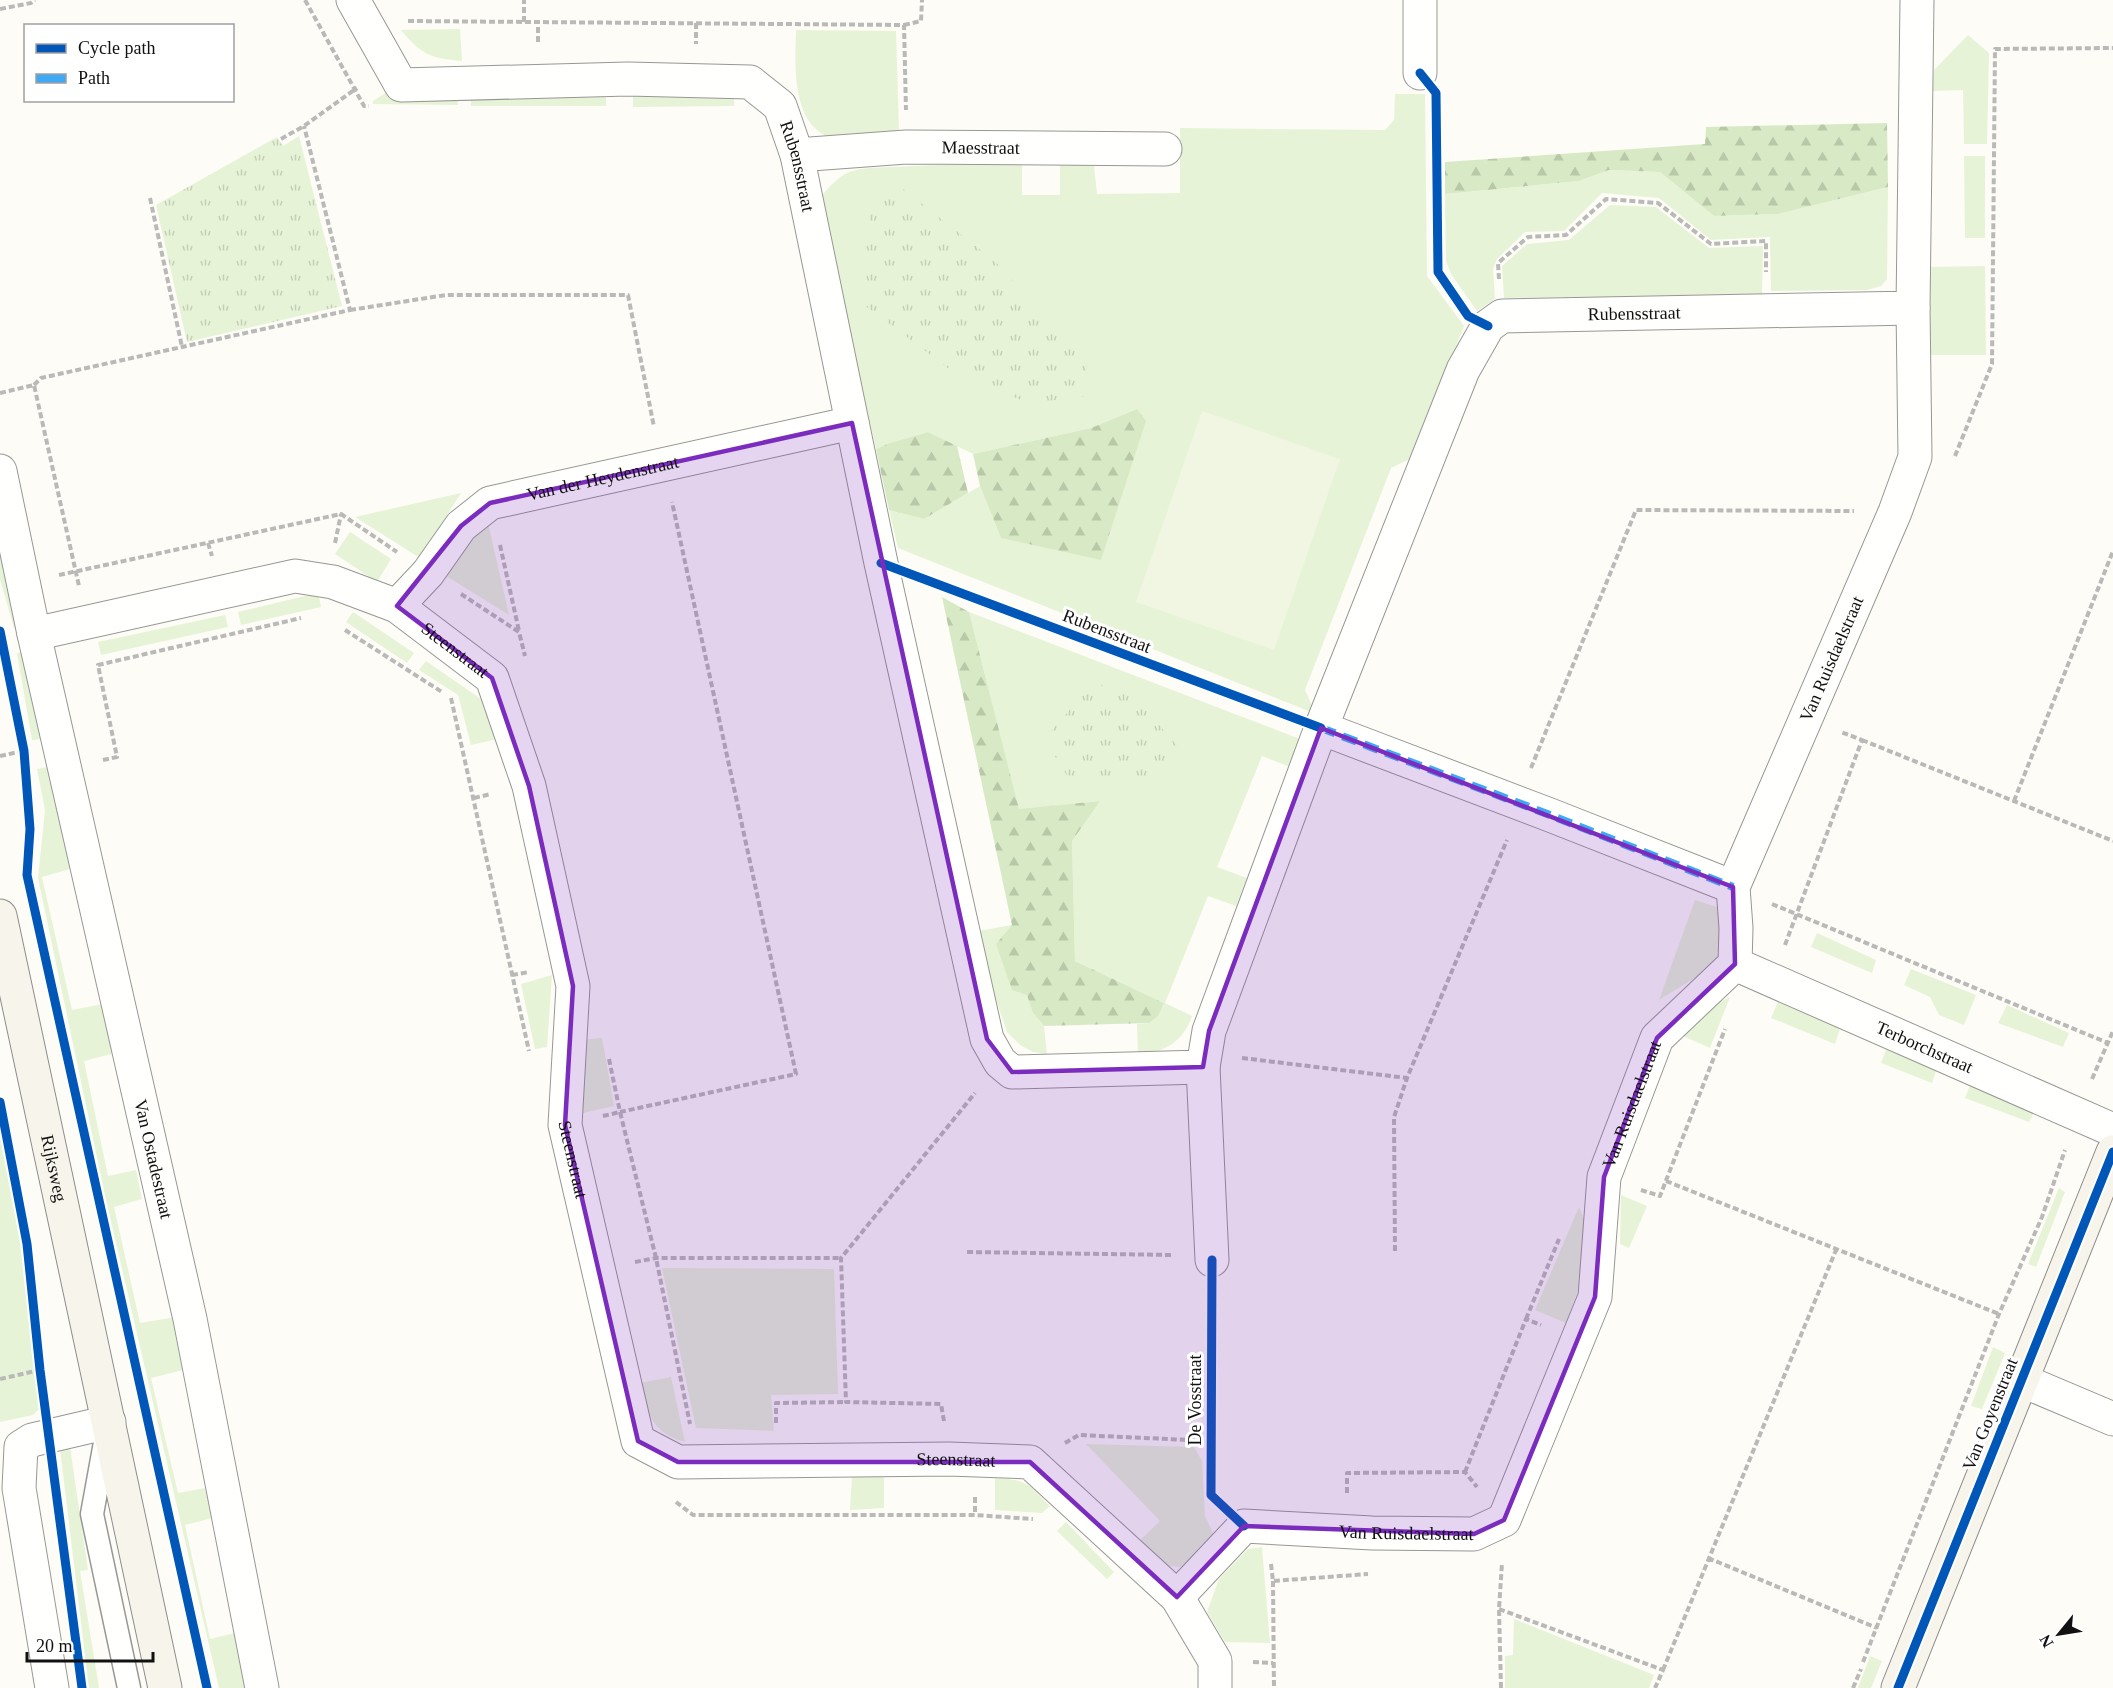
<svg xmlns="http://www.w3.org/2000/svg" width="2113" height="1688" font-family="Georgia,serif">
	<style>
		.grass { fill: #e7f3d7 }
		.forest { fill: url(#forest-firs) }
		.park { fill: url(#park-tufts) }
		.pitch { fill: #f0f6e1 }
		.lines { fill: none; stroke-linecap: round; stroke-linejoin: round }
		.lane-casing { stroke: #979795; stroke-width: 25 }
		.street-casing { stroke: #979795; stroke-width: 35 }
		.secondary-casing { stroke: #8e8d8b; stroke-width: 35 }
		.path { stroke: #b9b9b8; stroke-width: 4; stroke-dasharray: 6 3; stroke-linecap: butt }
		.lane { stroke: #fffffe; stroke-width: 22 }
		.street { stroke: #fffffe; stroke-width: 33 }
		.secondary { stroke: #f6f4eb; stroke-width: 33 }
		.quiet { stroke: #3fa9f5; stroke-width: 8; stroke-dasharray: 15 8; stroke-linecap: butt }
		.cycleway-casing { stroke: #fff; stroke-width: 13 }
		.cycleway { stroke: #0057b8; stroke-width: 9 }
		.marked { fill: #7b2cbf; fill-opacity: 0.2; stroke: #7b2cbf; stroke-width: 4.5; stroke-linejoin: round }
		.labels { text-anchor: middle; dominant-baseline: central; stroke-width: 6; stroke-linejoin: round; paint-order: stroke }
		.street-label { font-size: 18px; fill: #111; stroke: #fff }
	</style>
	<defs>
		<pattern id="forest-firs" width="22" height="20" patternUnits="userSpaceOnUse" patternTransform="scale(1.5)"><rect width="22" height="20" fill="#d8eac5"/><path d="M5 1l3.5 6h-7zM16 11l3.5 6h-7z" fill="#b8c8a8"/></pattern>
		<pattern id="park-tufts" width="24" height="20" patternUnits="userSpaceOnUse" patternTransform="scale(1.5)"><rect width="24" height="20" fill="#e7f3d7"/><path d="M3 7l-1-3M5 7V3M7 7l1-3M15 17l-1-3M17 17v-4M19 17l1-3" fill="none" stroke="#c5cfb8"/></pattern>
	</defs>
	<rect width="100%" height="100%" fill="#fdfcf7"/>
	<path class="grass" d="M460,29l2,32c-32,-3 -40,-6 -61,-31z
		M796,30l100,1 3,101c-14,1 -60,9 -70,5 -38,-14 -34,-74 -33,-107z
		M1968,35l21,18 -2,91h-23l-1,-54 -31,1 2,-21z
		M398,85l60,8v12l-85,-1v-3z
		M471,94h135v12h-135z
		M633,94h101v12l-101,1z
		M1395,94h30l2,182 37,50 -52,132 -21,10 -86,222 8,18 -2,4 -413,-164 -9,-38 35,9 56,-33 21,52 136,-129 -46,19 -118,26 -45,-22 -37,11 -15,6 -52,-232 -1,-23c16,-18 23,-24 47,-26l112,-5 40,1v31h38v-31l34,2 3,28 83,-1v-65l205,2 9,-10z
		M1964,156h21v82h-20z
		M1609,170l51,2 54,44 64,-2 110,-27 -1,92 -6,7 -14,4 -96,1 -1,-54 -59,3 -52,-42 -57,-5 -38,38 -39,1 -28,27 -4,10 2,30 -18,12 -26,-37 -5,-13 -1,-67 134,-13z
		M1610,205l46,2 53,41 54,-2 -1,50 -258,2 -2,-32 25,-22 42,-4z
		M1985,266l1,89h-57v-88z
		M461,493l-41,65 -65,-41z
		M488,523l21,92 -63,-39 26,-39z
		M350,532l41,27 -14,23 -42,-28z
		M0,544l18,83 -4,1 -14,-49z
		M309,595l10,2 2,10 -80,18 -3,-13z
		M353,612l61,41 -7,10 -61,-41z
		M969,612l331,127 -10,28 -28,-11 -45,111 30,11 -11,28 -28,-10 -43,107 27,13c-9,26 -27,36 -54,39l-1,-31 12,-1 15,-20 -89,-42 -3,-120 27,-40 -80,9z
		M225,615l3,12 -127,28 -3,-13z
		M24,652l18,87 -10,1 -15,-87z
		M426,661l65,45 11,32 -31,7 -13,-50 -39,-25z
		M48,767l22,102 -28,8 30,133 36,-7 11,49 -35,9 24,115 28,-6 6,29 -28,8 26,116 36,-6 11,52 -36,9 27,115 27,-5 7,30 -27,7 25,114 25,-6 14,55h-30l-114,-493 -67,-317 7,-68 -8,-41z
		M1695,900l28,9c-1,15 2,38 -7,50 -9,14 -43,32 -57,41z
		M1012,925l21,88 11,13 3,28 -14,-2 -13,-7 -13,-13 -18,-53 -11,-48z
		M1817,933l59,27 -4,13 -61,-26z
		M1911,969l65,26 -12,30 -25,-10 -9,-18 -26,-12z
		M552,975l-5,72 -12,2 -14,-65z
		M1730,997l-20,51 -32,-14 14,-19z
		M1778,1002l62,26 -5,16 -64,-26z
		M2007,1005l62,28 -6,14 -65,-24z
		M1892,1034l45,34 -5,15 -51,-20z
		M602,1038l12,68 -31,7 -6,-28 3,-45z
		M1973,1078l63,30 -7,14 -64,-24z
		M0,1130l20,112 19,167 -6,6 -33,7z
		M2059,1188l6,4 -29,75 -8,-3z
		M1621,1195l26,11 -18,42 -9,-4z
		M1579,1207l6,14 -1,52 -18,50 -31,-13z
		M662,1268l172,1 4,125 -67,1 3,36 -78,-3z
		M1993,1347l12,6 -23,56 -11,-3z
		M671,1377l14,65c-34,-9 -37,-29 -45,-59z
		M1086,1444l108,3 8,14 3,55 10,21 -28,30 -25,-1 -26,-22 24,-23z
		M70,1447l18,123 -8,1 19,117h-10l-29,-239z
		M852,1476h32v32l-34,2z
		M995,1478c32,2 33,5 55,28l-8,7 -47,-3z
		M1066,1522l48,50 -7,7 -50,-48z
		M1262,1547l8,96 -45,-1 -18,-30 12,-33 29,-30z
		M1514,1619l140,56 -5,13h-144v-32l8,-1z
		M1870,1656l12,5 -11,27h-13z"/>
	<path class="forest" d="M1887,123l1,64 -110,27 -64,2 -54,-44 -51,-2 -30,11 -134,13v-32l260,-18 1,-17z
		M1137,409l9,12 -45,139 -100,-22 -21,-52 -7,-32 118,-26z
		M928,432l29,14 11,47 -44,26 -35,-9 -13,-61 14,-6z
		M942,597l27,15 50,197 81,-8 -28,40 3,120 89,42 -6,13 -9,7 -105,3 -11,-13 -6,-18 -15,-5 -16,-46 16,-19z"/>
	<path class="park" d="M299,136l43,170 -155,36 -31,-137 121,-68 6,9z
		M898,185l98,77 91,103 -4,32 -54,6 -72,-28 -94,-71 -4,-37 14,-63z
		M1094,682l40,14 52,60 -31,29 -19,3 -16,-15 -45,15 -31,-49z"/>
	<path class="pitch" d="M1202,411l138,48 -66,191 -138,-48z"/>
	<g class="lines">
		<defs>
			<path id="lane" d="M106,1437l-14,77 37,174"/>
			<g id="street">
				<path id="s1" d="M353,0l48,85 227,-6 122,3 30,24 17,49 84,408 106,476 13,23 12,10 191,-5 6,-36 112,-303 142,-358 25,-44 14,-10 411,-8 4,-308"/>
				<path d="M1420,73v-73"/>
				<path id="s2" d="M797,155l109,-8 259,2"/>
				<path id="s3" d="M0,471l34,163 156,685 72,369"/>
				<path id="s4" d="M397,606l31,-33 33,-47 29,-23 362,-80"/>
				<path id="s5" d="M34,634l261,-58 38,6 64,24 95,72 37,108 44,200 -8,139 73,316 40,21 271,-3 81,3 147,135 38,64v27"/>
				<path d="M1321,728l229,87 183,72"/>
				<path id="s6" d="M1735,964l378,166"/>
				<path d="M1203,1067l9,193"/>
				<path d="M2021,1380l92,39"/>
				<path id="s7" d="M1177,1597l67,-71 128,7 102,1 30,-14 91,-223 9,-120 53,-139 78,-74 1,-36 -3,-41 162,-375 20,-55 -2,-149"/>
				<path d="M52,1688l-33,-200 2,-41 11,-7 77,-18"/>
			</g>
			<g id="secondary">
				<path id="s8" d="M0,916l165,772"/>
				<path d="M1898,1688l215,-536"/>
			</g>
		</defs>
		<use href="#lane" class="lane-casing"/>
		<use href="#street" class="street-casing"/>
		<use href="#secondary" class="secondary-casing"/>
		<path class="path" d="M305,0l59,106h5
			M0,9l31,-6 4,-3
			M408,21l496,4 2,85
			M524,22v-22
			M696,23v21
			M904,25l17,-4 1,-21
			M538,42v-20
			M281,139l23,-13 53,-38
			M150,198l32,149
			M1499,279l-1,-16 30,-26 38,-2 40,-36 52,4 53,41 55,-3v31
			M350,310l96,-15h182l26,132
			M34,385l7,-7 309,-68 -46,-184
			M0,393l34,-8 45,201
			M1955,456l37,-92 3,-315 118,-1
			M208,543l4,13
			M335,543l6,-29
			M500,545l19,86
			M59,575l282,-61 56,38
			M461,594l58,38 6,24
			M345,630l97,62
			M451,698l78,353
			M1862,740l251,101
			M0,756l23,-5
			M103,760l14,-3 -19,-92 203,-47
			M1531,768l105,-258 218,1
			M474,798l17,-4
			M2014,801l99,-250
			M1772,904l336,139
			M1785,945l77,-205 -21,-8
			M512,975l17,-3
			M1242,1058l165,20 100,-238
			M609,1059l11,53 176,-38 -124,-572
			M2092,1079l21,-48
			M603,1116l17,-4 36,146 34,166
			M1666,1181l333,133
			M1641,1190l19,6 65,-167
			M1395,1251l-1,-134 13,-39
			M967,1252l206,3
			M635,1262l21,-4h185
			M1526,1319l33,-80
			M0,1379l40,-9
			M944,1421l-3,-17 -95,-2 -5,-144 134,-165
			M776,1423v-20l70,-1
			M1065,1443l14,-8 133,6
			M1465,1472l61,-153 15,6
			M1347,1493v-20l118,-1 12,15
			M975,1497v18
			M676,1502l17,13h282l58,4
			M1708,1558l169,70
			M1271,1564l2,17 95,-7
			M1273,1581l1,107
			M1499,1609l164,61 -8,18
			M1253,1662l20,1
			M1863,1662l136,-348 43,-97 23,-67
			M1663,1670l173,-420
			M1501,1688l-2,-79 3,-46
			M1853,1688l8,-19"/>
		<use href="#lane" class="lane"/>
		<use href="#street" class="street"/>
		<use href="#secondary" class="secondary"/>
		<path class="quiet" d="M1321,728l229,87 183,72"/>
		<defs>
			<path id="cycleway" d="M1420,73l16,20 2,179 30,44 20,10
				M881,563l440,165
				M0,631l24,120 6,78 -3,46 180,813
				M0,1102l27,142 13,126 42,318
				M1212,1260l-1,235 33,31
				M1898,1688l215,-536"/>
		</defs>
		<use href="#cycleway" class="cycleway-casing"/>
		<use href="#cycleway" class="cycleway"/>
	</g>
	<path class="marked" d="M852,423l135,616 25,33 191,-5 6,-36 112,-303 412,159 2,77 -78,74 -53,139 -9,120 -91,223 -30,14 -230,-8 -67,71 -147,-135h-352l-40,-21 -73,-316 8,-139 -44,-200 -37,-108 -95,-72 64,-80 29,-23z"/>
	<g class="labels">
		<g class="street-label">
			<text stroke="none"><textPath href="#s2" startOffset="184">Maesstraat</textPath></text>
			<text stroke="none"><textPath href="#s1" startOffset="548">Rubensstraat</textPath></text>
			<text stroke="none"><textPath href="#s1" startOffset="2619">Rubensstraat</textPath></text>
			<text stroke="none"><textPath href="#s4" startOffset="255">Van der Heydenstraat</textPath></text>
			<text transform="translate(1107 631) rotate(21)">Rubensstraat</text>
			<text stroke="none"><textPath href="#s5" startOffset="447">Steenstraat</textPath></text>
			<text stroke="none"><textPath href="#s7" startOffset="1304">Van Ruisdaelstraat</textPath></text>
			<text stroke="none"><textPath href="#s6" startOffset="207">Terborchstraat</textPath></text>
			<text stroke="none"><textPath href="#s7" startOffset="800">Van Ruisdaelstraat</textPath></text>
			<text stroke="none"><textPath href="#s3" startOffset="705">Van Ostadestraat</textPath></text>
			<text stroke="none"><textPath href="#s5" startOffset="987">Steenstraat</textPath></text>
			<text stroke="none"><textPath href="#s8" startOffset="258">Rijksweg</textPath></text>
			<text transform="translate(1195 1400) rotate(-90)">De Vosstraat</text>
			<text transform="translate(1990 1414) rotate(-68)">Van Goyenstraat</text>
			<text stroke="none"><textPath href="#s5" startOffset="1599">Steenstraat</textPath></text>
			<text stroke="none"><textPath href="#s7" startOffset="260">Van Ruisdaelstraat</textPath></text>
		</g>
	</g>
	<rect x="24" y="24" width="210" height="78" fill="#ffffff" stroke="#a0a0a0" stroke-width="1.5"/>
	<rect x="36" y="44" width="30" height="9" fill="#0057b8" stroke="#a0a0a0" stroke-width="1.5"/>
	<text x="78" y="54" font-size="18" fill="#111111">Cycle path</text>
	<rect x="36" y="74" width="30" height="9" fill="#3fa9f5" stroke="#a0a0a0" stroke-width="1.5"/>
	<text x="78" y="84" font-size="18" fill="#111111">Path</text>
	<g transform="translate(2059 1634) rotate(240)" stroke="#ffffff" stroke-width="4.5" paint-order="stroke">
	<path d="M0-4.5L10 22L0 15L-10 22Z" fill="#111111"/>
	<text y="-9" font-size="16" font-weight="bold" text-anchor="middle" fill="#111111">N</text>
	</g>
	<path d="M27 1652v9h126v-9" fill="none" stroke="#111111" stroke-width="3"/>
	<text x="36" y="1652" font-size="18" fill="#111111" stroke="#ffffff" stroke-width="4.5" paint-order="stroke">20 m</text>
</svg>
